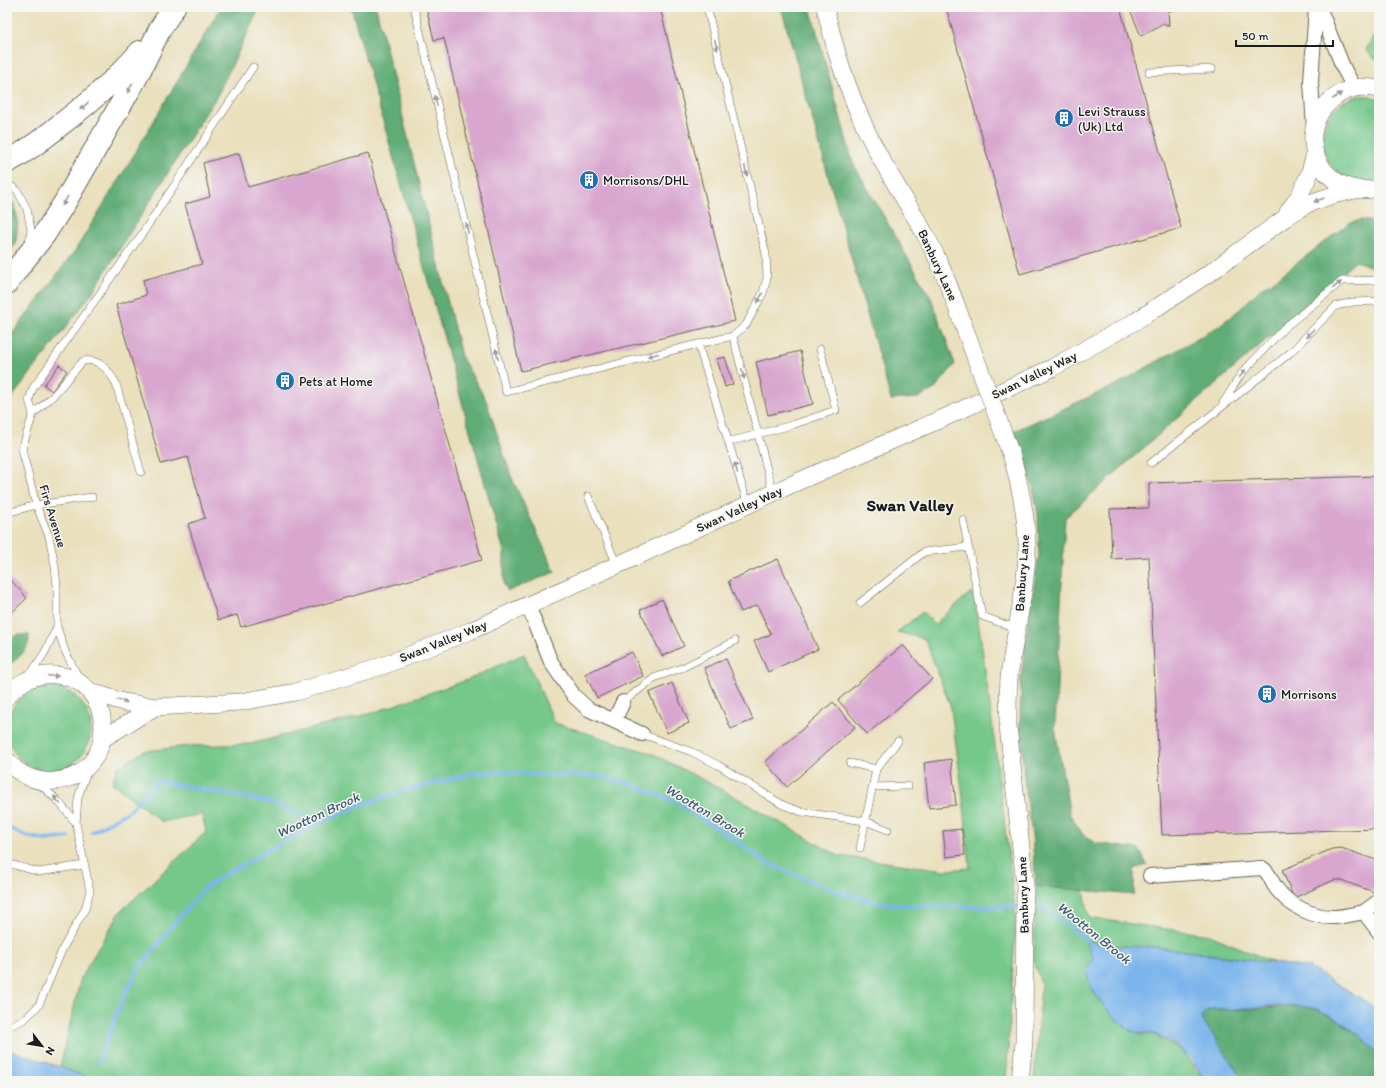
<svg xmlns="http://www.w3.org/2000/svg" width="1386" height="1088" font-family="Itim,sans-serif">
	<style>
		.green { fill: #74c78a; stroke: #487253 }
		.forest { fill: #5fac76; stroke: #3e6449 }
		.water { fill: #7cb5ec; stroke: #4c6884 }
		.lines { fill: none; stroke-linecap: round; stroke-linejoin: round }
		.stream { stroke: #7cb5ec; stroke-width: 4 }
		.building { fill: #d8a6cf }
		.service-casing { stroke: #646154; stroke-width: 8 }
		.minor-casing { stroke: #646154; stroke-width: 16 }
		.tertiary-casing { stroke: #646154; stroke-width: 18 }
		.trunk-casing { stroke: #646154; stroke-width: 24 }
		.motorway-casing { stroke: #646154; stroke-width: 24 }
		.service { stroke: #fff; stroke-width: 7 }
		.minor { stroke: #fff; stroke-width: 14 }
		.tertiary { stroke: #fff; stroke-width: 17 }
		.trunk { stroke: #fff; stroke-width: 22 }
		.motorway { stroke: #fff; stroke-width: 22 }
		.tertiary-bridge-casing { stroke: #646154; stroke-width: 18; stroke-linecap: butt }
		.tertiary-bridge { stroke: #fff; stroke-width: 17 }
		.oneway { fill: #999 }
		.labels { text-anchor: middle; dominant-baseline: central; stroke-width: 3; stroke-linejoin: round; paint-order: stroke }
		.poi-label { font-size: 13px; fill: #1c1c1c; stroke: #f6f6f2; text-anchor: start }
		.street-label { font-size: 13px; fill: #1c1c1c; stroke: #f6f6f2 }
		.water-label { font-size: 14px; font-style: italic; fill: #42596f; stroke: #f6f6f2 }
		.district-label { font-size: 17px; font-weight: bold; fill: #1c1c1c; stroke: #f6f6f2 }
	</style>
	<rect width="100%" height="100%" fill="#f6f6f2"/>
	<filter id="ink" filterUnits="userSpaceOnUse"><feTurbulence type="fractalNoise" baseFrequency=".025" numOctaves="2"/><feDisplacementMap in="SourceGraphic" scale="8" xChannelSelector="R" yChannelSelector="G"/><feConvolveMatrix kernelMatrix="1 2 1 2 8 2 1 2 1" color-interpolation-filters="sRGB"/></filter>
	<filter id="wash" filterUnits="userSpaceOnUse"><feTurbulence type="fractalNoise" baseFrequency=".012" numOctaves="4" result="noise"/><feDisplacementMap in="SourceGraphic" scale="16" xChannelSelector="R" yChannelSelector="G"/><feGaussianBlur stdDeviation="0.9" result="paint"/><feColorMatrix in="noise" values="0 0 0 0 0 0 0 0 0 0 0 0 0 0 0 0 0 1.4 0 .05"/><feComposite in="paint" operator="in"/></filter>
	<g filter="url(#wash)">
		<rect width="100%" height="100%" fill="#eae0bd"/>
		<path class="green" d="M1379,28v33l-6,-3 -7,-8z
			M1357,96h13l9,3v80c-9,2 -18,3 -27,1 -30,-9 -39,-48 -19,-70 6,-7 15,-11 24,-14z
			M971,592l3,6 6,35 11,80 25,204 -10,164h-909l-37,-14 21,-90 39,-65 86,-80 -4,-18 -40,8 -50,-39 5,-15 27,-17 46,-5 60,-2 119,-30 98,-34 57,-26 31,69 98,31 70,36 116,66 106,14 25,-2 -6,-62 -13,-98 -26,-69 -28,-7 26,-20 12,12z
			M7 729a42 42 0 1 1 84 0a42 42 0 1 1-84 0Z
			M1036,886l48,4 5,28 121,17 65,28 -120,-16 -50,-1 -19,-7 7,19 2,35 15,20 21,17 10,5 12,-1 28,16 24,31h-171l7,-97 -7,-24z"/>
		<path class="forest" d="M221,7h39l-42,87 -128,202 -83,108v-63l69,-92 56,-91z
			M351,7h25l85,349 25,44 25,76 44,96 -47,19 -4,-6v-33z
			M781,7h29l43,156 78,135 24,66 -20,25 -17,9 -27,2z
			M7,197l7,7 4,16 -2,22 -9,16z
			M1361,220l18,3v47l-23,-9 -182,160 -109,97 -10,210 15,87 14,21 11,7 44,6 8,16 -13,4v26l-98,-9 -4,-51 -7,-48 -5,-62 1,-48 5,-44 13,-78 -1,-40 -5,-29 -19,-55 102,-46 101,-58 22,-17 23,-23 9,-4 78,-60z
			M18,635h11c1,15 -11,23 -22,31v-26z
			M1300,1006l19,4 19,10 30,22 11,13v26h-96l-5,-4 -15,4h-19l-43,-63 4,-6 8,-3 20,1z"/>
		<path class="water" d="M1085,939l20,7 50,1 155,21 54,32 15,11v44c-15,-18 -36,-34 -58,-44 -21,-10 -63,-3 -86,-2 -7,1 -15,-1 -22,0 -6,1 -9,4 -12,9l43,63h-39c-5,-10 -15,-24 -24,-32 -6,-4 -20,-13 -27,-15 -9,-2 -13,2 -24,-4 -15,-10 -43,-39 -43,-58 1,-6 3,-9 6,-14z
			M7,1049l53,18 37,14h-63l-27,-11z"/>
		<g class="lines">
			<path class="stream" d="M7,827l18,9 21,4 23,-3
				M92,832l37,-21 29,-30 111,21 50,21
				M1028,907h15l45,34
				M98,1063l23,-60 17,-33 30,-39 37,-43 18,-12 65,-37 31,-16 34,-15 47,-16 73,-19 25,-1 43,3 57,1 26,6 45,17 47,28 51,36 74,30 25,7 24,4 24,2 108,1"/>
		</g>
		<g id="blocks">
			<path class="building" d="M426,7h234l75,314 -214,50 -77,-333 -10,2z
				M946,7h174l61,221 -161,46z
				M1129,7h63l1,2 -25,2 1,14 -3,1 -2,-3 -23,13z
				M239,153l9,34 120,-34 114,407 -241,67 -4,-12 -19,5 -30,-96 17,-6 -17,-61 -27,7 -45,-159 30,-10 -3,-15 59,-16 -17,-60 25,-7 -7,-34z
				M800,351l13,53 -45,11 -12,-53z
				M725,357l8,27 -8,3 -8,-28z
				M59,365l8,6 -15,20 -8,-6z
				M1379,476v353l-217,6 -13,-278 -37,2 -2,-50 39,-1v-25z
				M778,559l40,90 -50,23 -14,-31 17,-7 -14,-29 -16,7 -13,-31z
				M7,576l20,22 -20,19z
				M662,599l22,47 -22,10 -22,-46z
				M903,645l29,34 -65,55 -29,-34z
				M632,652l11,24 -46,22 -12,-24z
				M726,659l27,61 -22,9 -27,-61z
				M672,683l17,40 -22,10 -18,-40z
				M833,702l22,25 -68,60 -22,-25z
				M951,759l5,46 -27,3 -5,-45z
				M962,829l3,26 -19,2 -3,-26z
				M1341,848l38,13v33l-38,-14h-7l-40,18 -12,-28 50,-21z"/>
		</g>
	</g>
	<g filter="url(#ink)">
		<use href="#blocks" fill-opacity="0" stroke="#646154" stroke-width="1"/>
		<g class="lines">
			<defs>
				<path id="service" d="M414,7l92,385 192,-48 35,-8 13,-11 17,-32 4,-15 -1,-24 -59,-247
					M1149,72l63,-3
					M7,183l10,7 10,19 4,21 -2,13
					M733,336l40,157
					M698,344l50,161
					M1223,403l18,-29 43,-46 58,-47 37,-1
					M33,414l-4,-14 4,-12 109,-154 111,-167
					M728,442l64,-17 44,-15 -16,-61
					M1151,463l139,-110 46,-47 17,-4 26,-1
					M588,496l29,69
					M7,513l29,-8 56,-8
					M963,520l19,96 35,13
					M860,603l64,-51 44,-5
					M30,675l15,-23 12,-25
					M80,680l-15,-29 -8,-24v-41l-2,-20 -6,-30 -13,-31 -14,-56 11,-35 19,-17 31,-36c16,-3 27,10 33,23l25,88
					M623,702l31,-24 30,-11 51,-26
					M642,734l50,18 26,13 65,40 19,7 63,9 23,9
					M850,763l26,6
					M41,785l17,16 18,22
					M872,787l36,-1
					M860,848l16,-79 22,-28
					M7,863l32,9 45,-7
					M7,1026h3l15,-7 14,-14 24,-57 22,-39 5,-18 -14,-68 2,-25 9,-27"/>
				<path id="minor" d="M1319,7l24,60 11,21
					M1314,128l-3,-46 5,-75
					M528,605l23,57 23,34 14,13 54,25
					M614,721l9,-19
					M1150,876l112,-8c9,6 8,12 14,20 13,18 37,30 60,29 9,-1 19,-3 28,-5l15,20
					M1364,912l15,-11"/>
				<path id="tertiary" d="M825,7c9,40 22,81 39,118 17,39 41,73 61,109 17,31 29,65 41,98
					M1379,89c-6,-1 -12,-2 -18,-2 -9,1 -19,5 -26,10 -47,35 -13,104 44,91
					M1288,212l11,-16 10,-21 6,-21
					M1012,457c9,32 16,64 15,97 -2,42 -13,82 -18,124 -1,16 -1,32 -1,48l17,159 -1,157 -4,39
					M89,691l34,11 32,5 85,-5 56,-10 89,-27 85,-34 172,-77 146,-68 160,-70 104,-48 84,-47 75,-49 74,-54 22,-14 26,-9 23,-5
					M7,697c9,-13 24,-21 39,-22 70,-5 78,99 9,106 -18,2 -37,-6 -48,-21
					M102,739l53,-32"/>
				<path id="trunk" d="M7,283l14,-19"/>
				<path id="motorway" d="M7,162c19,-10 36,-23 53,-37 29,-22 56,-45 80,-73
					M21,264l23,-29 21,-33 71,-124 24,-49 14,-22"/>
			</defs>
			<use href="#service" class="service-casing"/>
			<use href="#minor" class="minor-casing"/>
			<use href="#tertiary" class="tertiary-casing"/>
			<use href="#trunk" class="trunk-casing"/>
			<use href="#motorway" class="motorway-casing"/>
			<use href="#service" class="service"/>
			<use href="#minor" class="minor"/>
			<use href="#tertiary" class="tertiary"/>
			<use href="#trunk" class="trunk"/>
			<use href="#motorway" class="motorway"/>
			<defs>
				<path id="tertiary-bridge" d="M966,332l46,125"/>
			</defs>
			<use href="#tertiary-bridge" class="tertiary-bridge-casing"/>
			<use href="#tertiary-bridge" class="tertiary-bridge"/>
		</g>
		<defs><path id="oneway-solid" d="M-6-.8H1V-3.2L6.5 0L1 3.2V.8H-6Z"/></defs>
		<g class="oneway">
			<use href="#oneway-solid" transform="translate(716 45) rotate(76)"/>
			<use href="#oneway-solid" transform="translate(130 88) rotate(119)"/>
			<use href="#oneway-solid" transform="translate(1337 96) rotate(-34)"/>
			<use href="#oneway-solid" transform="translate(436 101) rotate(-103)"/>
			<use href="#oneway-solid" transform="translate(84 106) rotate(140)"/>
			<use href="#oneway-solid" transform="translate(746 171) rotate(76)"/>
			<use href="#oneway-solid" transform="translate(1319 200) rotate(160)"/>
			<use href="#oneway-solid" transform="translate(65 201) rotate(121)"/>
			<use href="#oneway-solid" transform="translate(467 228) rotate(-103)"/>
			<use href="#oneway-solid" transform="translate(1337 285) rotate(-39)"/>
			<use href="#oneway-solid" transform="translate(760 298) rotate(117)"/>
			<use href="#oneway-solid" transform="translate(1310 333) rotate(135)"/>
			<use href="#oneway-solid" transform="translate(497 354) rotate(-103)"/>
			<use href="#oneway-solid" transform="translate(653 355) rotate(166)"/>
			<use href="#oneway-solid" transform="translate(743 374) rotate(76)"/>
			<use href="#oneway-solid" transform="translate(1242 374) rotate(-52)"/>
			<use href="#oneway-solid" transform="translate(736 468) rotate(-107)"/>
			<use href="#oneway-solid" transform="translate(53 676) rotate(3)"/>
			<use href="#oneway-solid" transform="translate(122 701) rotate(15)"/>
			<use href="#oneway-solid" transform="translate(57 800) rotate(-131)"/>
		</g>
	</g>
	<defs>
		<symbol id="building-disc" viewBox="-11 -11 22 22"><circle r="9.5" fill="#1f6fb2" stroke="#f6f6f2"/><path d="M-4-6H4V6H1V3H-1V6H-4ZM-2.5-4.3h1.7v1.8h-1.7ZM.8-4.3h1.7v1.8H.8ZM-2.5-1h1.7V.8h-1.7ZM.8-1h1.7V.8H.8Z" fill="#fff"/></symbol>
	</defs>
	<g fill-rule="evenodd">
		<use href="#building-disc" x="1053" y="107" width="22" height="22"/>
		<use href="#building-disc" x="578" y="169" width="22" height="22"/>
		<use href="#building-disc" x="274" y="370" width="22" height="22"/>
		<use href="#building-disc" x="1256" y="683" width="22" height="22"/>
	</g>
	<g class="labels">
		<g class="poi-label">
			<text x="1078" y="111">Levi Strauss<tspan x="1078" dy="15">(Uk) Ltd</tspan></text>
			<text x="603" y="180">Morrisons/DHL</text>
			<text x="299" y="381">Pets at Home</text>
			<text x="1281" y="694">Morrisons</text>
		</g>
		<g class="street-label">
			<text transform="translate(938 265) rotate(65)">Banbury Lane</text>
			<text transform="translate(1034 375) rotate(-26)">Swan Valley Way</text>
			<text transform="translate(739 509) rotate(-25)">Swan Valley Way</text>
			<text transform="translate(53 516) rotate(73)">Firs Avenue</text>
			<text transform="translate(1022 573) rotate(-86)">Banbury Lane</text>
			<text transform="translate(443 641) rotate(-22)">Swan Valley Way</text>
			<text transform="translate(1023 895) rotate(-92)">Banbury Lane</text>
		</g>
		<g class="water-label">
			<text transform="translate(705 811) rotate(31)">Wootton Brook</text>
			<text transform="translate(318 815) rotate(-25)">Wootton Brook</text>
			<text transform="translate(1094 933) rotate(39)">Wootton Brook</text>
		</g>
		<g class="district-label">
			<text x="910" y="505">Swan Valley</text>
		</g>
	</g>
	<rect width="1386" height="1088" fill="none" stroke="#f6f6f2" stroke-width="24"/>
	<g transform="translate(42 1046) rotate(121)" stroke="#f6f6f2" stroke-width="3" paint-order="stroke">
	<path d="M0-3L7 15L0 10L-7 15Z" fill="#1c1c1c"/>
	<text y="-6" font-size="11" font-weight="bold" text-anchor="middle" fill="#1c1c1c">N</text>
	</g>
	<path d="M1236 40v6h97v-6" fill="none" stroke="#1c1c1c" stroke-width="2"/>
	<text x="1242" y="40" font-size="12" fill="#1c1c1c" stroke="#f6f6f2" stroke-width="3" paint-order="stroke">50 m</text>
</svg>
